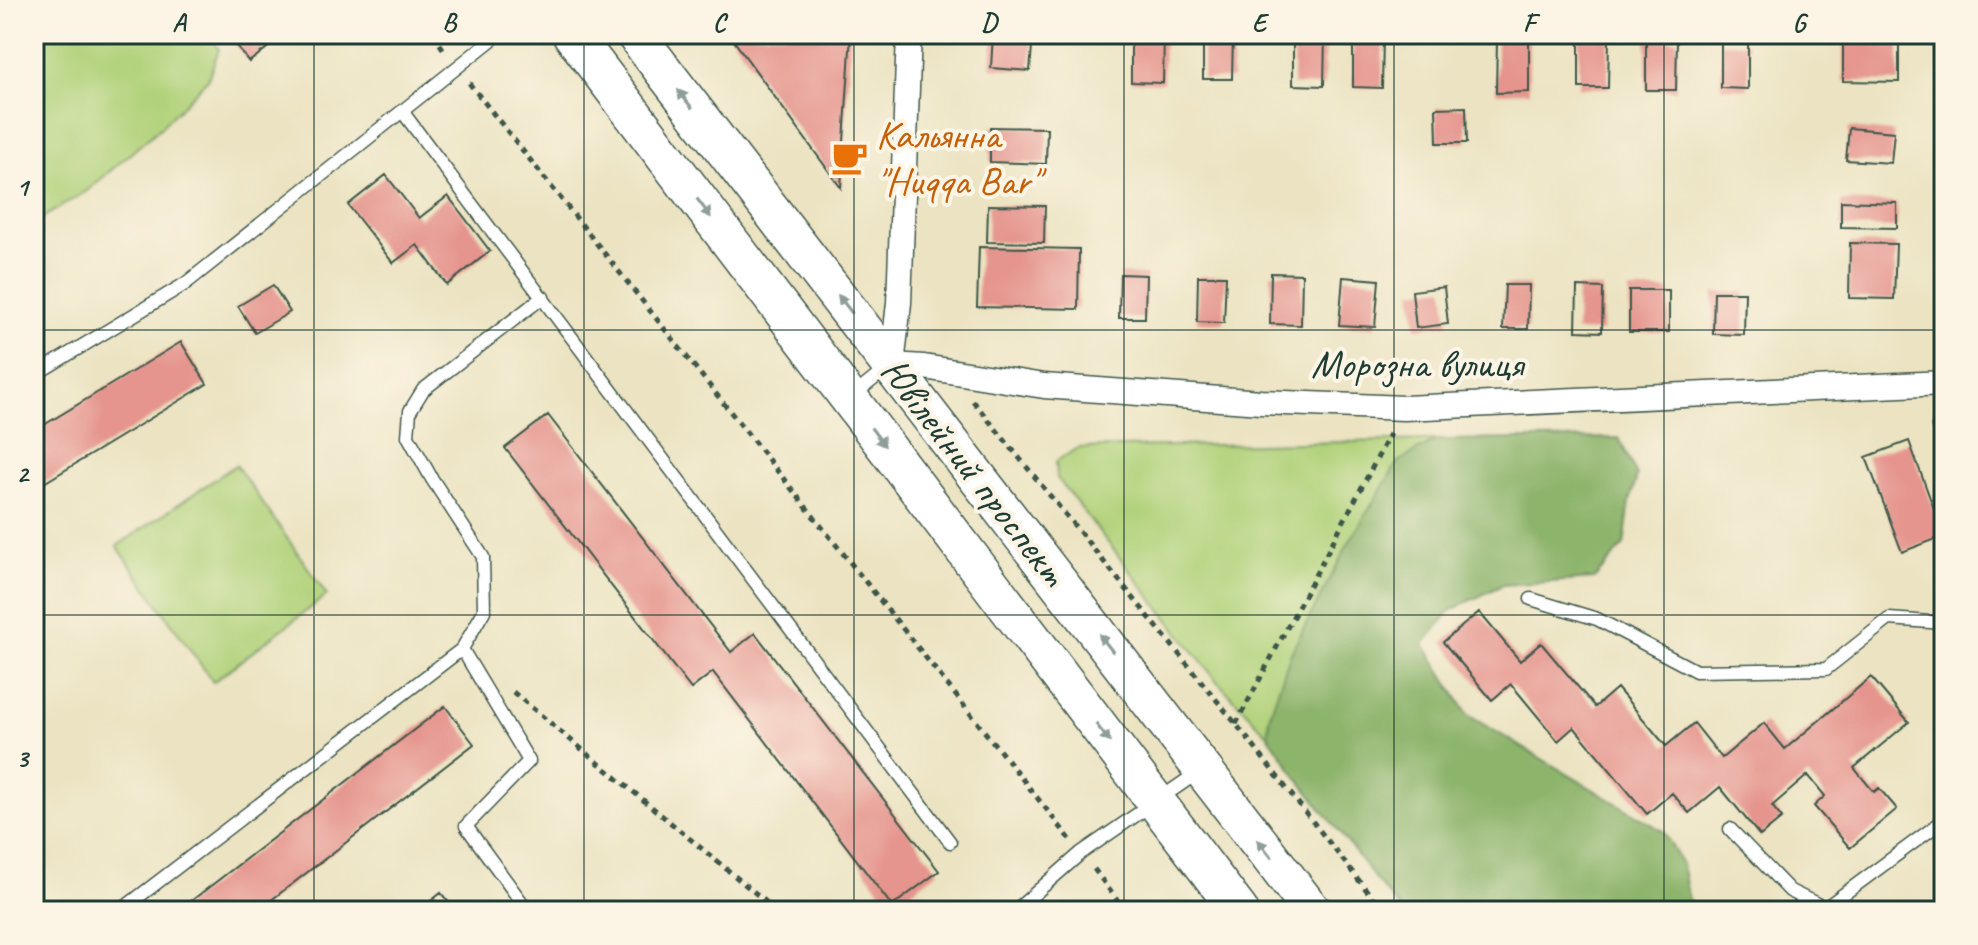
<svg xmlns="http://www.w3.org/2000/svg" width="1978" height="945" font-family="Caveat,sans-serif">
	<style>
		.green { fill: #b1d27a; stroke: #688857; stroke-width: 2 }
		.forest { fill: #8cb46a; stroke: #56784f; stroke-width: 2 }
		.building { fill: #e5958e }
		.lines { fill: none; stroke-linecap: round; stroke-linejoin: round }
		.service-casing { stroke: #3e5649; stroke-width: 15 }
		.minor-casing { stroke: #3e5649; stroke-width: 27 }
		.primary-casing { stroke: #3e5649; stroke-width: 41 }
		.path { stroke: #3e5649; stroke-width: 5; stroke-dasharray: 6 6; stroke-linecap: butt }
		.service { stroke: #fff; stroke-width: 12 }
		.minor { stroke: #fff; stroke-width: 24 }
		.primary { stroke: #fff; stroke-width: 38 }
		.oneway { fill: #8f9e9a }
		.grid { fill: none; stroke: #1f3d34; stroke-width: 2; stroke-opacity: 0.55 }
		.labels { text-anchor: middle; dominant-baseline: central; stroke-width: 8; stroke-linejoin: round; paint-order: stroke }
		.food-label { font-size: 40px; fill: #c56008; stroke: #fcf5e5; text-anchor: start }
		.street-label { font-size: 40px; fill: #1f3d34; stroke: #fcf5e5 }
		.neatline { fill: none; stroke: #1f3d34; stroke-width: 3 }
		.grid-label { font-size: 26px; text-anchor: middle; font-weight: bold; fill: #1f3d34 }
	</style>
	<rect width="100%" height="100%" fill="#fcf5e5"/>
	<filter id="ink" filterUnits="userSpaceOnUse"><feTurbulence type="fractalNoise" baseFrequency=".0125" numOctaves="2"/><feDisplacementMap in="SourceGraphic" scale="16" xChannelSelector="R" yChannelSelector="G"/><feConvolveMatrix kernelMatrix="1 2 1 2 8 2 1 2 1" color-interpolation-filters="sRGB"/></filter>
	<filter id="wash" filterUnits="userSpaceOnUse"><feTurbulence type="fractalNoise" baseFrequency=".006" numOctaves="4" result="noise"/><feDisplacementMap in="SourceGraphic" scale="32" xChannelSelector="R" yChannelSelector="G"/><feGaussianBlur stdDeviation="1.8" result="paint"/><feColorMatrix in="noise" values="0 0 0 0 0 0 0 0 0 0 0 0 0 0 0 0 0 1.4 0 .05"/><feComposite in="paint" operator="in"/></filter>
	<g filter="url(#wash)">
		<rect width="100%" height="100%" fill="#ebe3c1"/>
		<path class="green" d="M34,34h174l11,15 -11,30 -48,49 -73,63 -53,32z
			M1437,440l-39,22 -129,256 -1,17 -51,-54 -160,-203 -1,-17 23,-13z
			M236,465l91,130 -114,87 -96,-136z"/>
		<path class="forest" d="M1619,438l18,38 -7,25 -6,44 -30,34 -92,6 -51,25 -27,34 44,71 195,116 19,33 9,47h-288l-19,-21 -87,-113 -29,-42 1,-17 21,-63 58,-111 50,-82 39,-22z"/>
		<g id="blocks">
			<path class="building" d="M227,34h58l-36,28z
				M729,34h122l-10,154z
				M993,34h40l-3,37 -39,-3z
				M1131,34h33l-1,49 -32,-1z
				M1203,34h30l-1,45h-29z
				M1293,34h32l-1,52 -31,-1z
				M1353,37h30l-1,51 -29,-1z
				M1579,38h30l-1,50h-29z
				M1497,39h32v53l-33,1z
				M1646,40h31l-1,50h-30z
				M1721,43h27v46l-27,-1z
				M1843,43l56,1v38l-56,-1z
				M1466,107l1,36h-30l-1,-35z
				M990,127l57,1 -1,36 -56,-2z
				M1849,128l45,4 -3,31 -45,-3z
				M386,175l33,43 29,-22 42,55 -43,34 -30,-40 -24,18 -45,-58z
				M1841,201l56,2v25l-56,-1z
				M988,205l57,1 -1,37 -57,-1z
				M1850,243l46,1 -2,55 -45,-1z
				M979,247l100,2 -1,60 -101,-2z
				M1271,273l31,1 -1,51 -31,-1z
				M1120,274l26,1 -1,43h-26z
				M1198,276h28l-2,47 -27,-1z
				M1343,277l36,3 -4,47 -36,-2z
				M273,285l17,27 -35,21 -17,-27z
				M1505,285h24l-1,44h-25z
				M1444,287l4,37 -32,4 -4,-37z
				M1577,287l26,1 -1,44 -26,-1z
				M1629,290h40v42h-40z
				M1714,292h31l-1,43 -31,-1z
				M181,342l26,42 -173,105v-58z
				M548,415l183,237 24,-19 184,238 -47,35 -179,-234 -22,17 -186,-241z
				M1909,441l35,95 -42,16 -36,-95z
				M1479,612l41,49 21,-18 54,64 22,-19 49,58 28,-23 28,35 42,-35 21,26 86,-72 38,45 -55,46 20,24 5,-4 18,21 -47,39 -36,-42 11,-10 -17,-21 -36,31 10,12 -22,18 -40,-49 -31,26 -17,-20 -25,21 -73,-87 -16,14 -47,-57 -19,16 -49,-58z
				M445,706l29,38 -217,167h-79z
				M441,893l15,18h-38z"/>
		</g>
	</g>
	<g filter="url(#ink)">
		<use href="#blocks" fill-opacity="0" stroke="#3e5649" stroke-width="2"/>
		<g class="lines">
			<defs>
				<path id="service" d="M402,111l548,731
					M34,375l151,-91 314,-250
					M1944,393l-6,34 6,17
					M854,395l32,-26
					M1531,599l66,20 99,52 130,-2 63,-50 55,4
					M1730,829l60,62 35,17 119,-88
					M120,911l342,-262
					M528,911l-62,-85 63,-65 -67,-112 22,-38 -1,-54 -51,-78 -24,-43 2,-25 13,-21 120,-93
					M1015,911l66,-58 119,-82"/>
				<path id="minor" d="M909,34l-10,269 -7,62 32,2 120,19 217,16 143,6 540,-25"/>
				<path id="primary" d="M572,34l667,877
					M635,34l677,877"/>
			</defs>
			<use href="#service" class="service-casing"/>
			<use href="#minor" class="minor-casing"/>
			<use href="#primary" class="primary-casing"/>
			<path class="path" d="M433,34l13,19
				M469,83l601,756
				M973,401l263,323 147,187
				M513,692l264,219
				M1236,724l154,-290
				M1094,869l31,42"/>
			<use href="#service" class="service"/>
			<use href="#minor" class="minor"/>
			<use href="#primary" class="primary"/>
		</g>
		<defs><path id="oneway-solid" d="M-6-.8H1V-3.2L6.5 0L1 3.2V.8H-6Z" transform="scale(2)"/></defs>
		<g class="oneway">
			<use href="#oneway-solid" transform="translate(685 99) rotate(-128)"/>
			<use href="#oneway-solid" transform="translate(704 208) rotate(53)"/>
			<use href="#oneway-solid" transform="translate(845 304) rotate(-128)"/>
			<use href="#oneway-solid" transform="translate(878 437) rotate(53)"/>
			<use href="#oneway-solid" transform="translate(1106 643) rotate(-128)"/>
			<use href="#oneway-solid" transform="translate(1103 733) rotate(53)"/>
			<use href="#oneway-solid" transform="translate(1265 849) rotate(-128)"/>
		</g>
	</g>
	<path class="grid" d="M314,34v877M584,34v877M854,34v877M1124,34v877M1394,34v877M1664,34v877M34,330h1910M34,615h1910"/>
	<defs>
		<symbol id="cafe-bare" viewBox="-9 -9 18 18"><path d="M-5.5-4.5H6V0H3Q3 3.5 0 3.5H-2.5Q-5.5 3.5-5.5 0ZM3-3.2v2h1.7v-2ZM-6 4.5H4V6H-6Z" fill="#e8710a" stroke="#fcf5e5" stroke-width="2.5" paint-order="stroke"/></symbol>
	</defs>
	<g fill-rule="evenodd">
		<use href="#cafe-bare" x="824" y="132" width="51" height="51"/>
	</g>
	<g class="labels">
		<g class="food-label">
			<text x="876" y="135">Кальянна<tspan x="876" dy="46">"Huqqa Bar"</tspan></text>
		</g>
		<g class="street-label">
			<text x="1417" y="364">Морозна вулиця</text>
			<text transform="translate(974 472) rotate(52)">Ювілейний проспект</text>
		</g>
	</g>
	<rect width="1978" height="945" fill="none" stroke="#fcf5e5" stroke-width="88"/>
	<rect x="44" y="44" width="1890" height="857" class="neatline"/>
	<g class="grid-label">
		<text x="179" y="31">A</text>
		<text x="449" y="31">B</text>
		<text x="719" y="31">C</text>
		<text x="989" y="31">D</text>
		<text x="1259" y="31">E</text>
		<text x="1529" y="31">F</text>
		<text x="1799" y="31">G</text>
		<text x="22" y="196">1</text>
		<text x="22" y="482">2</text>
		<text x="22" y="767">3</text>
	</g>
</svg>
